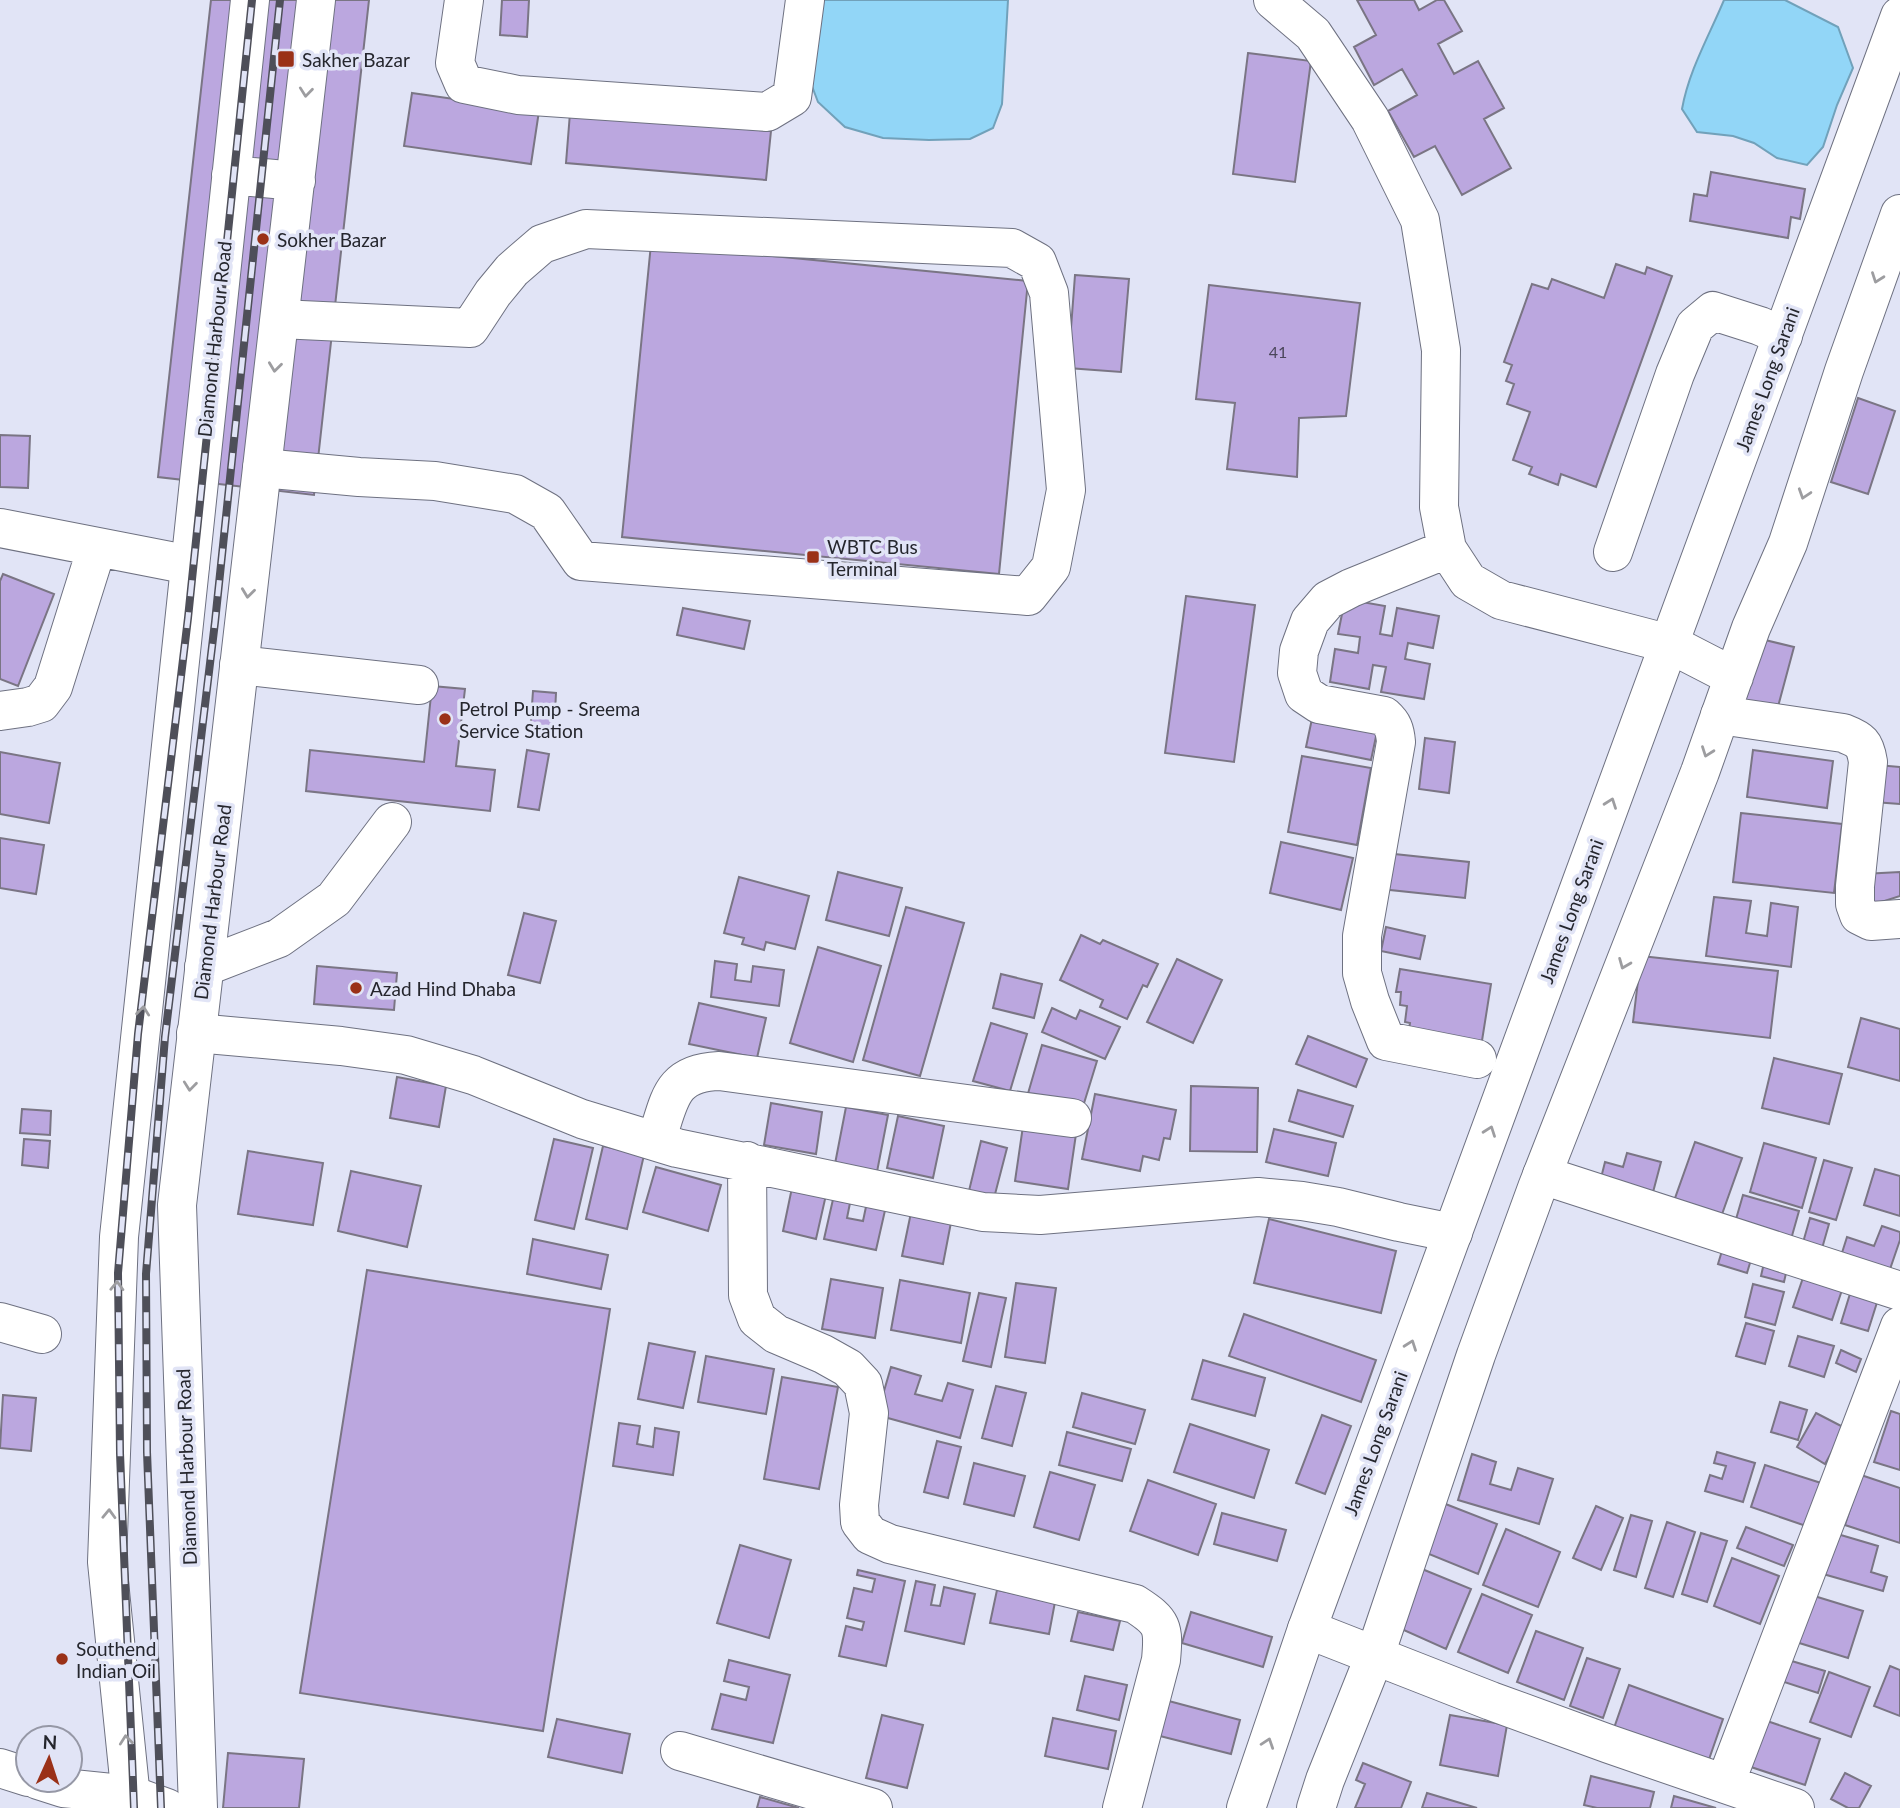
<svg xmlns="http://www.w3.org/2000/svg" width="1900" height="1808" font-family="Lato,sans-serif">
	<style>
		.water { fill: #92d6f7; stroke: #71a1ba; stroke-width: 2 }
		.building { fill: #bba7df; stroke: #7a7584; stroke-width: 2 }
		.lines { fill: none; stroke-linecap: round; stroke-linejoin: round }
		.minor-casing { stroke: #6e7181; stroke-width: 40 }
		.major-casing { stroke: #6e7181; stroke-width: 40 }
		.highway-casing { stroke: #6e7181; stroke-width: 40 }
		.minor { stroke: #fff; stroke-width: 38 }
		.major { stroke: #fff; stroke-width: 38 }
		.highway { stroke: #fff; stroke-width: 38 }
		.rail-casing { stroke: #4e4f59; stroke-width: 8 }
		.rail { stroke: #e1e4f6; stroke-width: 5; stroke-dasharray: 16; stroke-linecap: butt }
		.oneway { stroke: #9d9da0 }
		.poi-dot { fill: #9a3118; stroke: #e1e4f6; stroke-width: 2.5 }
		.labels { text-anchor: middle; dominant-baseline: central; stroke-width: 7; stroke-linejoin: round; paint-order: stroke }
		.number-label { font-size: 16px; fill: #4a465a }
		.poi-label { font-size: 19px; fill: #25262d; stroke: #e1e4f6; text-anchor: start }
		.street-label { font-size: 19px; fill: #25262d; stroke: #e1e4f6 }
	</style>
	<rect width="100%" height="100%" fill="#e1e4f6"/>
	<path class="water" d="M813,0h195l-6,104 -9,24 -23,11 -41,1 -46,-2 -38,-11 -27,-25 -11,-29z
		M1724,0h61l53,27 15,41 -16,37 -14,42 -16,18 -30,-7 -23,-15 -21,-7 -36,-4 -15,-23c7,-39 27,-73 42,-109z"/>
	<path class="building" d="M211,0h158l-55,495 -156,-18z
		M502,0h27l-2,37 -27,-2z
		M1357,0h57l5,10 18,-10h7l18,31 -24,13 16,30 24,-13 26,47 -20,11 27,49 -49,27 -27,-49 -21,11 -26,-46 29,-16 -15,-26 -28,16 -20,-38 22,-12z
		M1248,53l63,8 -16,121 -62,-8z
		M412,93l127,18 -8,53 -127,-18z
		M570,113l201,18 -5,49 -200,-17z
		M1711,172l94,17 -5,30 -9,-2 -3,21 -98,-17 4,-27 13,2z
		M651,244l377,37 -29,293 -377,-37z
		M1616,264l29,10 2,-7 25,9 -76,211 -35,-13 -3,11 -29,-11 3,-7 -19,-7 17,-48 -23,-8 7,-20 -8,-3 6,-16 -8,-3 28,-78 16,5 4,-10 52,19z
		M1075,275l54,4 -8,93 -53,-4z
		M1209,285l151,18 -14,113 -47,2 -2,59 -70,-8 8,-66 -39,-4z
		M1858,398l37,13 -27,83 -37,-12z
		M0,435l30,1 -2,52 -28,-1z
		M3,574l51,20 -36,92 -18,-7v-98z
		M1186,596l69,9 -21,157 -69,-9z
		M1345,599l40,7 -5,28 12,2 5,-28 42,8 -6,32 -25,-5 -3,16 25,5 -6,35 -43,-7 5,-25 -13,-2 -4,24 -39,-7 5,-33 23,4 2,-16 -22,-3z
		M683,608l67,13 -6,28 -67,-14z
		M1761,639l33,8 -18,67 -32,-9z
		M432,686l33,3 -9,77 39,4 -5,41 -184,-20 4,-41 114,12z
		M533,691l23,2 -2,41 -24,-1z
		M1313,714l65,13 -7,33 -65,-13z
		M1425,738l30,4 -6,51 -30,-4z
		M527,750l22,4 -10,56 -21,-3z
		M1753,750l80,11 -6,47 -80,-11z
		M0,752l60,11 -11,60 -49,-9z
		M1302,756l69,12 -14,77 -69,-13z
		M1877,765l23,2v37l-26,-2z
		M1741,813l101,11 -8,69 -101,-11z
		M0,838l44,7 -8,49 -36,-6z
		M1281,842l72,16 -12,52 -71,-17z
		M1385,853l84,9 -4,36 -84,-9z
		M838,872l64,16 -13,48 -63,-16z
		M1900,872v24l-34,11 -3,-33z
		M739,877l70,19 -14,53 -29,-7 -2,8 -22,-6 2,-6 -20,-5z
		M1714,897l37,4 -5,32 21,3 4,-33 27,4 -7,60 -85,-11z
		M906,907l58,16 -44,153 -57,-16z
		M524,913l32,8 -16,62 -32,-8z
		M1386,927l39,9 -5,23 -39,-8z
		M1081,935l19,9 3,-4 55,24 -11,23 -4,-2 -16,34 -27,-12 3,-7 -43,-20z
		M818,947l63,19 -28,96 -63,-19z
		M1641,956l137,15 -8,67 -137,-16z
		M1177,959l45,21 -29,63 -46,-21z
		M715,961l22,3 -2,16 16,2 2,-16 31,4 -5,36 -68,-9z
		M317,966l80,7 -3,37 -80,-6z
		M1400,969l91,15 -10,63 -73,-11 2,-13 -5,-1 2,-16 -7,-1 1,-13h-5z
		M1001,974l41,10 -8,34 -41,-10z
		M699,1003l67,15 -9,40 -68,-14z
		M1052,1008l24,11 4,-9 40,17 -15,32 -63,-27z
		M1861,1018l39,11v52l-52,-14z
		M991,1023l36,11 -17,57 -37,-10z
		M1308,1036l59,23 -11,28 -60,-23z
		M1042,1045l55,16 -16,52 -54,-16z
		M1774,1058l68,16 -13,50 -67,-16z
		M397,1077l49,9 -7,41 -49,-9z
		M1191,1086l67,2 -1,64 -67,-1z
		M1298,1090l55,16 -10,31 -54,-16z
		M1095,1094l81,16 -6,29 -6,-1 -5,22 -16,-4 -3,15 -58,-12z
		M771,1103l51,9 -6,42 -52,-9z
		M846,1107l42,8 -12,62 -42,-8z
		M22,1109l29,2 -1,24 -30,-2z
		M898,1116l46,10 -11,52 -46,-10z
		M1023,1126l53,8 -8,55 -53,-8z
		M1274,1129l62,14 -8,33 -62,-14z
		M24,1139l26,2 -2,27 -26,-3z
		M554,1139l39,9 -19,81 -39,-9z
		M981,1141l26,7 -14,54 -25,-7z
		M1695,1142l47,16 -21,59 -47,-16z
		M1764,1143l52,15 -14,50 -52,-16z
		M603,1146l41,9 -17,74 -41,-10z
		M248,1151l75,12 -10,62 -75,-11z
		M1627,1153l34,9 -9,34 -52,-14 5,-20 18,5z
		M1824,1160l28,8 -16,52 -27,-8z
		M656,1167l65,18 -13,46 -65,-19z
		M1875,1169l25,7v40l-36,-11z
		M351,1171l70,15 -14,61 -69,-16z
		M794,1178l34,8 -12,53 -33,-8z
		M834,1195l17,3 -4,20 16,3 4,-19 19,4 -10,44 -52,-11z
		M1743,1195l56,16 -11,39 -56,-17z
		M913,1203l40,9 -10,52 -41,-8z
		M1810,1218l19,6 -8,28 -19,-6z
		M1269,1219l127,32 -15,62 -127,-30z
		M1882,1226l18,6v8l-12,35 -48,-16 7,-22 27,9z
		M533,1239l75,16 -7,34 -74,-15z
		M1724,1244l29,9 -6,20 -29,-9z
		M1766,1254l23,6 -5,22 -23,-6z
		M1806,1269l39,12 -13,39 -39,-13z
		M367,1270l243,39 -67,422 -243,-38z
		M831,1279l52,9 -8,50 -53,-9z
		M900,1280l70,13 -9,50 -70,-13z
		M1016,1283l40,5 -11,75 -40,-6z
		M1753,1284l31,8 -9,33 -30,-8z
		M1853,1284l27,9 -12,38 -27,-8z
		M979,1293l27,5 -15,69 -28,-6z
		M1244,1314l132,46 -15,42 -132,-46z
		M1746,1323l28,8 -9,33 -29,-8z
		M1798,1336l36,10 -10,31 -35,-11z
		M649,1343l46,9 -12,56 -45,-9z
		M1841,1350l20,9 -5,13 -20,-9z
		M706,1356l68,13 -8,45 -68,-12z
		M1203,1360l62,18 -10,38 -63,-17z
		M891,1367l30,9 -6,18 27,7 6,-18 25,7 -13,48 -83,-23z
		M782,1377l56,10 -19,102 -55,-10z
		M996,1386l30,7 -14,53 -30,-8z
		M1082,1393l63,17 -10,34 -62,-17z
		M3,1395l33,3 -5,53 -31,-3z
		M1780,1402l27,8 -9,30 -27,-8z
		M1891,1411l9,3v56l-26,-8z
		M1816,1413l29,15 -20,36 -28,-17z
		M1322,1415l29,11 -26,68 -29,-11z
		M619,1423l21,3 -3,18 16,3 2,-19 24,4 -6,43 -60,-9z
		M1190,1424l79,26 -15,48 -80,-26z
		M1067,1432l64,17 -9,32 -63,-16z
		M937,1441l24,6 -13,51 -24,-6z
		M1717,1452l38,11 -12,39 -38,-11 5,-16 12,4 4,-13 -12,-3z
		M1472,1454l24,8 -6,22 21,6 7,-22 35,11 -14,45 -81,-24z
		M974,1463l51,13 -11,40 -50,-12z
		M1765,1465l56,18 -15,43 -55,-19z
		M1050,1472l45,13 -16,55 -45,-13z
		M1861,1475l39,13v55l-55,-18z
		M1148,1480l68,24 -18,51 -68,-24z
		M1443,1503l54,21 -19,50 -54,-22z
		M1596,1506l27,12 -22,52 -28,-12z
		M1222,1513l64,17 -9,31 -63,-17z
		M1631,1515l21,6 -16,56 -22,-7z
		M1667,1522l28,10 -22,65 -28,-9z
		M1746,1527l47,18 -9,21 -47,-18z
		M1506,1529l54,23 -22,55 -55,-22z
		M1701,1533l26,8 -20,61 -25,-8z
		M1834,1533l44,13 -7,26 16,5 -4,14 -60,-17z
		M740,1545l51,15 -22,78 -52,-15z
		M1732,1558l47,18 -19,48 -46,-18z
		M1422,1569l49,20 -25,60 -49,-22z
		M858,1570l47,11 -19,85 -47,-10 7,-30 16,4 2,-8 -17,-4 7,-30 18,4 3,-13 -18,-4z
		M916,1581l19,4 -4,20 9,1 4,-19 31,7 -11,50 -59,-13z
		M997,1590l58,12 -6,32 -59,-11z
		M1482,1594l50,21 -24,58 -50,-21z
		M1811,1595l52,16 -15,47 -52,-16z
		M1078,1612l42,9 -7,29 -42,-9z
		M1191,1612l81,25 -9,30 -81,-24z
		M1536,1631l47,17 -19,52 -47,-18z
		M1587,1658l33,11 -17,49 -33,-12z
		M1785,1659l40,12 -7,22 -40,-13z
		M729,1660l61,15 -17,68 -61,-14 9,-35 25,6 3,-13 -25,-6z
		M1890,1666l10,4v46l-26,-10z
		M1829,1672l41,15 -19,50 -41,-15z
		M1085,1676l42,9 -8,35 -42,-10z
		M1629,1685l94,34 -16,46 -94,-34z
		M1165,1700l75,20 -9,34 -75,-19z
		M882,1715l41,10 -16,63 -41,-10z
		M1450,1715l57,10 -9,51 -58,-11z
		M1053,1718l63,13 -8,38 -63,-13z
		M557,1719l73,15 -8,39 -74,-16z
		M1767,1721l53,18 -15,46 -54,-18z
		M228,1753l76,6 -5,49h-76z
		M1363,1763l48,19 -10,26h-46l10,-24 -9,-4z
		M1845,1773l26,13 -12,22h-11l-17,-9z
		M1591,1776l63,16 -4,16h-53l-13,-3z
		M1427,1793l50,15h-55z
		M1674,1796l42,12h-45z
		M760,1797l39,11h-42z"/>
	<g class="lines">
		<defs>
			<path id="minor" d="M464,0l-9,63 9,21 54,11 249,17 25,-15 13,-97
				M1273,0l40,34 57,85 50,101 21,130 -2,157 8,42 21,32 33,19 169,44
				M262,468l97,9 76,4 80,13 32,18 34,49 447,35 23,-29 15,-77 -17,-197 -12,-31 -25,-14 -426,-19 -44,15 -30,26 -19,23 -23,35 -190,-9
				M0,528l190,37
				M1447,549l-96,39 -23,12 -18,21 -11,30 -2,22 7,21 15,10 65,12c9,8 11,14 12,26l-34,194v37l8,28 16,40 91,18
				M1613,552l62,-178 20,-48 18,-15 47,15 23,10
				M239,665l180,20
				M0,711l28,-4 13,-4 12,-16 44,-140
				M1720,715l123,18c18,7 22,10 25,29l-13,124v18l4,11 12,6 29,-2
				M204,967l75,-29 55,-39 58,-77
				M196,1033l145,13 65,9 67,20 109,44 95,29 306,64 57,3 218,-18 44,4 36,6 61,15 54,11
				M656,1141c14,-40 13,-68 63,-70l353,47
				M747,1161l1,134 9,24 19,15 47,20 25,14 15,16 6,29 -10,92 1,17 10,13 20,9 245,60c28,18 29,23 26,56l-39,148
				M1542,1175l358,116
				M0,1322l42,12
				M1307,1629l184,72 118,43 186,64
				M680,1751l193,57
				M0,1768l28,9
				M38,1780l25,8 68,7 36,13
				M1725,1784l175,-458"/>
			<path id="major" d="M1670,644l64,33
				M1246,1808l61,-179 593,-1613
				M1316,1808l9,-28 50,-125 101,-300 61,-167 163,-416 51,-144 37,-85 56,-172 56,-157"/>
			<path id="highway" d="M231,175l65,6
				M132,1808l-25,-246 12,-325 131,-1237
				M198,1808l-21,-603 139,-1205"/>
		</defs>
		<use href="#minor" class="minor-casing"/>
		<use href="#major" class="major-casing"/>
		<use href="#highway" class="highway-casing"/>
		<use href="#minor" class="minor"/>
		<use href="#major" class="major"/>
		<use href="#highway" class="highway"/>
		<defs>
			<path id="rail" d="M134,1808l-14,-355 -2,-180 20,-239 50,-416 64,-618
				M161,1808l-14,-356 -1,-178 19,-237 50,-415 65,-622"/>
		</defs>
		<use href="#rail" class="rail-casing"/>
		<use href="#rail" class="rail"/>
	</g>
	<defs><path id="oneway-chevron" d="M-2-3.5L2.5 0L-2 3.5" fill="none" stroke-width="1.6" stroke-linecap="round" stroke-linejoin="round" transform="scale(1.75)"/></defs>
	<g class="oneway">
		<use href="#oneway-chevron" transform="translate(306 92) rotate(96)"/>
		<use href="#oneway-chevron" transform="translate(1877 278) rotate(110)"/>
		<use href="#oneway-chevron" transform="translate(275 367) rotate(97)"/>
		<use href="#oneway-chevron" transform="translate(1804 494) rotate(108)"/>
		<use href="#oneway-chevron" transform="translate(248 593) rotate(97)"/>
		<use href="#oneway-chevron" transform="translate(1707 752) rotate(110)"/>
		<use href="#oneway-chevron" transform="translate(1611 803) rotate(-70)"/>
		<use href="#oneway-chevron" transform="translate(1624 964) rotate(112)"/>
		<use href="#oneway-chevron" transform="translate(143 1011) rotate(-84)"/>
		<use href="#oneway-chevron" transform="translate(190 1086) rotate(96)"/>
		<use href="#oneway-chevron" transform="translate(1490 1131) rotate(-70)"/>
		<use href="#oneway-chevron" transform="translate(117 1286) rotate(-88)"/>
		<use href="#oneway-chevron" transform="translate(1411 1345) rotate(-70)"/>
		<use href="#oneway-chevron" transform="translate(109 1514) rotate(-88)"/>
		<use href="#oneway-chevron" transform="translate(126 1740) rotate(-96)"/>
		<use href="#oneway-chevron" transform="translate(1268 1743) rotate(-71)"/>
	</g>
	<g class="poi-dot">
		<rect x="277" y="50" width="18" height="18" rx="3.5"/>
		<circle cx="263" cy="239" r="7"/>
		<rect x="806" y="550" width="14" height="14" rx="3.5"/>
		<circle cx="445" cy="719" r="7"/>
		<circle cx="356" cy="988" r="7"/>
		<circle cx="62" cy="1659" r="7"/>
	</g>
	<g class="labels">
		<g class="number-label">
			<text x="1278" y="351">41</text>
		</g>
		<g class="poi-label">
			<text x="302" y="59">Sakher Bazar</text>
			<text x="277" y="239">Sokher Bazar</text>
			<text x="827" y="546">WBTC Bus<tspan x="827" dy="22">Terminal</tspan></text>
			<text x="459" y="708">Petrol Pump - Sreema<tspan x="459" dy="22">Service Station</tspan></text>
			<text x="370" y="988">Azad Hind Dhaba</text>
			<text x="76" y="1648">Southend<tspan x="76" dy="22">Indian Oil</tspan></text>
		</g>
		<g class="street-label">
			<text transform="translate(214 339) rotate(-84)">Diamond Harbour Road</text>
			<text transform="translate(1767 379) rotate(-70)">James Long Sarani</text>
			<text transform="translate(212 902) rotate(-83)">Diamond Harbour Road</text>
			<text transform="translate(1571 911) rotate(-70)">James Long Sarani</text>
			<text transform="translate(1375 1443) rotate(-70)">James Long Sarani</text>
			<text transform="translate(186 1467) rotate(-92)">Diamond Harbour Road</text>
		</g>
	</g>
	<g transform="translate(49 1759) rotate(3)"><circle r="33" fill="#e1e4f6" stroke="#9698a6" stroke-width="2"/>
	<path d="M0-5L12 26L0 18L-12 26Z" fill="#9a3118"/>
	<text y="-10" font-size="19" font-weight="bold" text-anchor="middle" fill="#25262d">N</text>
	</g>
</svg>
